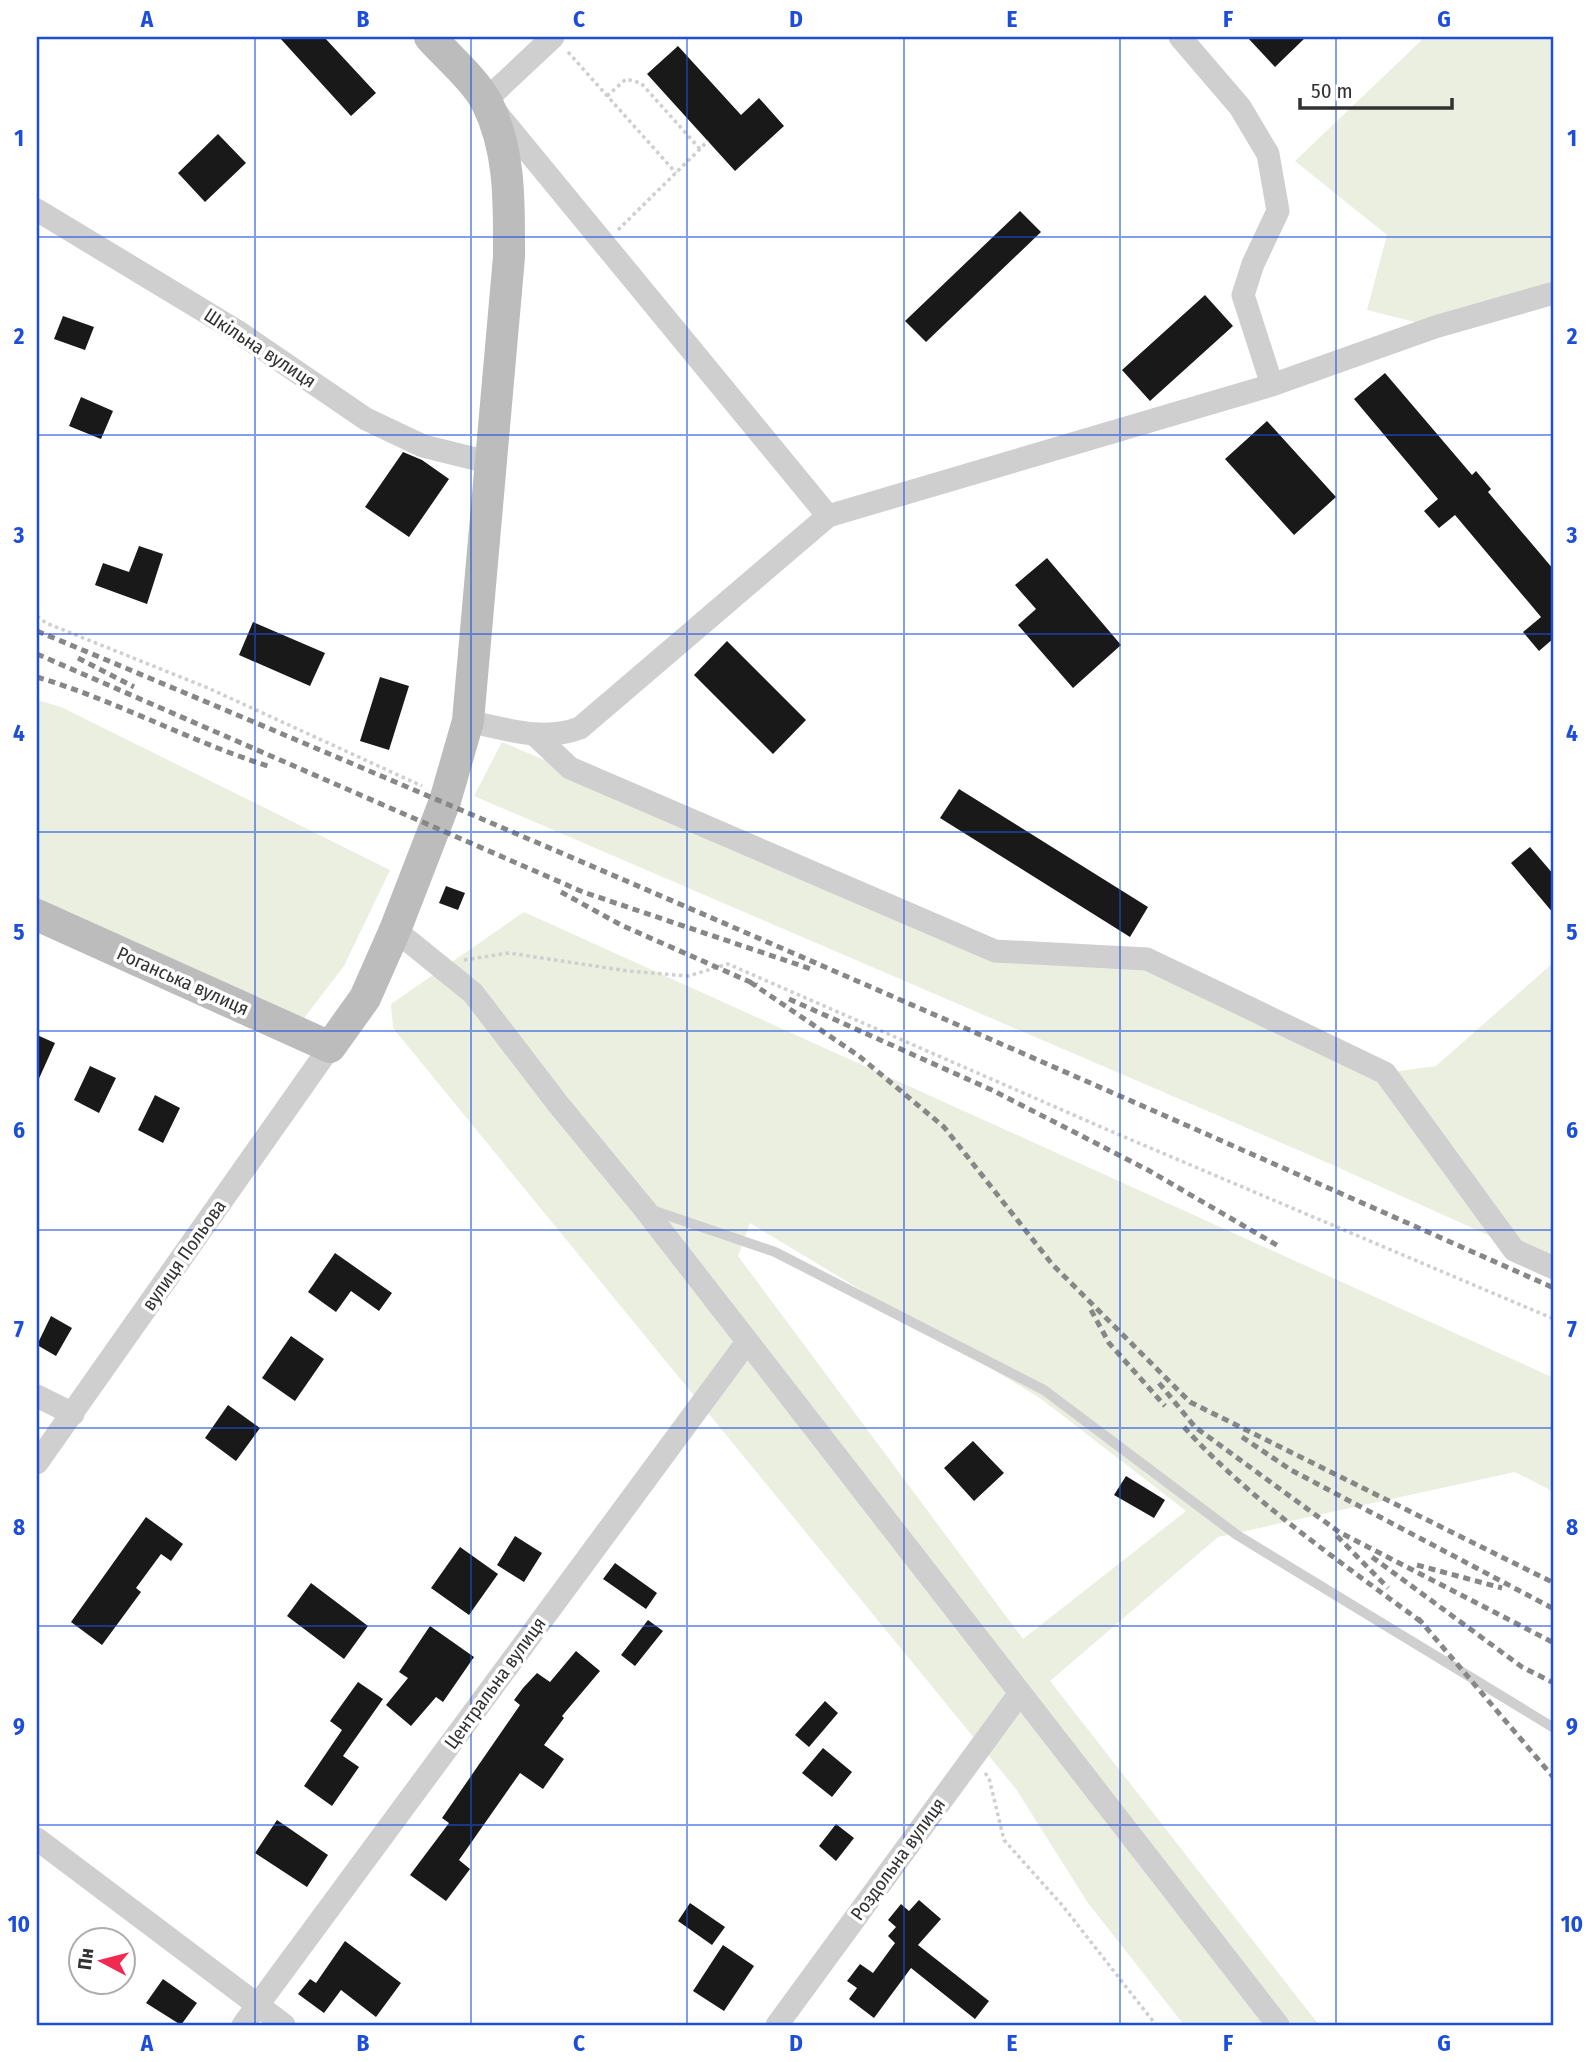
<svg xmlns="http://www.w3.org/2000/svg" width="1591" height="2062" font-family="'Fira Sans Condensed',sans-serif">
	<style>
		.green { fill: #eaefdf; fill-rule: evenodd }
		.building { fill: #191919 }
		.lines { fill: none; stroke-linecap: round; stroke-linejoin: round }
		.path { stroke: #cfcfcf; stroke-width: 3.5; stroke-dasharray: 3.5 3.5; stroke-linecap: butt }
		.lane { stroke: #cfcfcf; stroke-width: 10 }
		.street { stroke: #cfcfcf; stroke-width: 23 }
		.secondary { stroke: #bcbcbc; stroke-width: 32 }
		.rail { stroke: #878787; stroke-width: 5; stroke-dasharray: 7 5; stroke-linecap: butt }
		.grid { fill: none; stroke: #1d4ed8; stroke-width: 2; stroke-opacity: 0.55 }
		.labels { text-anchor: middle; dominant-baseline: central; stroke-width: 7; stroke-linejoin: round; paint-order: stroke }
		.street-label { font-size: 19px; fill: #323232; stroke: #fff }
		.neatline { fill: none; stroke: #1d4ed8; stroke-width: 2.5 }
		.grid-label { font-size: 23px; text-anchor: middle; font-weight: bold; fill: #1d4ed8 }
	</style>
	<rect width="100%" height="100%" fill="#fff"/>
	<path class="green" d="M1425,37h129v256l-119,34 -68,-17 20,-75 -92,-74z
		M37,700l24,7 329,163 -46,96 -50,65 -257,-116z
		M502,742l493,209 152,8 238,114 51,-7 118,-104v303l-228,-103 -852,-366z
		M524,912l1030,466v114l-39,-20 -297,65 -168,144 269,344h-135l-96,-122 -72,-114 -623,-761 -2,-24zM750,1223l290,175 146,113 -163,128 -285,-383z"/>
	<path class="building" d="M279,37h45l52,56 -25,23z
		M1247,37h59l-31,30z
		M678,46l63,69 18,-17 25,28 -49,45 -88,-97z
		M218,134l28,29 -41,39 -27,-29z
		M1020,211l21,21 -115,110 -21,-21z
		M1205,295l28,31 -83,75 -28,-31z
		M63,316l31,11 -9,23 -31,-11z
		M1385,373l87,102 4,-4 15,18 -3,3 66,78v68l-15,13 -16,-19 18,-15 -86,-102 -16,13 -15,-17 14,-12 -84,-100z
		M81,397l32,14 -12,28 -32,-13z
		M1267,421l69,76 -42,38 -69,-76z
		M403,452l19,8 27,19 -40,58 -44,-30z
		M139,546l24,8 -16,50 -52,-19 8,-22 26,9z
		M1047,558l74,87 -48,43 -55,-63 18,-16 -21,-24z
		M253,622l72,31 -15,33 -71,-31z
		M727,641l79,79 -33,34 -79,-79z
		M380,677l29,9 -20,64 -29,-9z
		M959,789l189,118 -18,30 -190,-119z
		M1530,847l24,28v39l-43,-51z
		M446,886l19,7 -7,17 -19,-7z
		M37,1035l18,8 -18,40z
		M90,1066l26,12 -17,35 -25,-13z
		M155,1095l25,13 -17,35 -25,-13z
		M335,1253l57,40 -13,18 -28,-20 -15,21 -28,-20z
		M51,1316l21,12 -16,28 -19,-11z
		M291,1336l33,23 -29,42 -33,-23z
		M228,1405l32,23 -24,33 -31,-23z
		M973,1441l31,32 -30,28 -30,-33z
		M1126,1476l39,24 -11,18 -40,-23z
		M146,1517l37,27 -12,17 -10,-7 -25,34 5,4 -39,53 -31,-23z
		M515,1536l27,17 -18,29 -27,-17z
		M460,1547l38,27 -29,41 -38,-27z
		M615,1563l42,30 -11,16 -43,-30z
		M311,1583l57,43 -24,33 -57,-43z
		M648,1620l15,11 -28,35 -14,-11z
		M430,1626l44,31 -31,45 -7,-5 -25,29 -25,-21 22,-27 -9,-6z
		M576,1651l24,20 -38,45 2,2 -20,27 20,14 -21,30 -23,-16 -61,87 11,9 -24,32 -36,-26 39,-52 -7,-5 78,-113 -6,-5 9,-12 14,-15 13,9z
		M358,1682l25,17 -40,57 16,11 -27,39 -28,-20 38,-56 -12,-9z
		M825,1701l13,12 -29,34 -14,-12z
		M823,1748l29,24 -20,25 -30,-24z
		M277,1820l51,35 -21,32 -52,-34z
		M836,1824l18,14 -18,23 -17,-15z
		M919,1900l22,19 -23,26 71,56 -14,18 -64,-51 -37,50 -25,-19 8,-11 -10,-7 13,-17 13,9 22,-30 -7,-7 8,-9 -8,-7 13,-16 8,7z
		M690,1903l35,24 -13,18 -34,-24z
		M345,1941l56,42 -25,34 -35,-27 -17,23 -26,-19 12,-15 6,4z
		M723,1945l31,21 -30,45 -31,-20z
		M163,1979l34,24 -16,22 -35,-22z"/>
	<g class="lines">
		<path class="path" d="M568,52l108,121
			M607,96l19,-17 15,4 59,66
			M618,230l90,-89
			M37,616l9,7 162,65 214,98
			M464,960l45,-7 119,18 60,5 40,-12 380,166 446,189
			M985,1773l4,5 15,62 58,65 94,120"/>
		<path class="lane" d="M649,1209l126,43 269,138 193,145 317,193"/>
		<path class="street" d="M553,37l-67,63 342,416 444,-131 163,-58 119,-34
			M1180,37l60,70 28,47 10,57 -25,53 -10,31 29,90
			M37,210l200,121 129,88 57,27 69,17
			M468,721c37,8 75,21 112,7l248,-212
			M535,735l35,33 425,183 152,8 238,114 129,177 40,18
			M395,930l78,63 85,111 85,103 635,818
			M37,1396l36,18
			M37,1463l293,-416
			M37,1839l247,186
			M243,2025l504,-683
			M777,2025l243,-332"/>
		<path class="secondary" d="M37,915l293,132 35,-49 30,-68 50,-129 23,-80 41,-464c0,-52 2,-106 -22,-154 -11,-22 -41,-48 -57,-66"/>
		<path class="rail" d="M37,631c509,212 1013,433 1517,657
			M37,654l546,238 231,78
			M78,658l56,29
			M37,677c80,24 154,65 234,90
			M561,892l60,33 136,60
			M750,982l109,74 85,71 108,137 138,138 364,181
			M789,999l205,92 154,79 132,77
			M1091,1310l18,33 56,63
			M1159,1383l36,44 144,105 215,111
			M1184,1427c65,73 161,138 240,197
			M1242,1437l49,33 263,139
			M1337,1536l51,52
			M1372,1557l150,110 32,16
			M1417,1565l85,23
			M1418,1618l136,160"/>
	</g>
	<path class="grid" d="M255,37v1988M471,37v1988M687,37v1988M904,37v1988M1120,37v1988M1336,37v1988M37,237h1517M37,435h1517M37,634h1517M37,832h1517M37,1031h1517M37,1230h1517M37,1428h1517M37,1626h1517M37,1825h1517"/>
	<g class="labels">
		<g class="street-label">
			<text transform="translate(260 348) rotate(33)">Шкільна вулиця</text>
			<text transform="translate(183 981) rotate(24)">Роганська вулиця</text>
			<text transform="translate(184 1255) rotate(-55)">вулиця Польова</text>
			<text transform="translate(495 1683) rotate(-54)">Центральна вулиця</text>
			<text transform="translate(898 1859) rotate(-54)">Роздольна вулиця</text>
		</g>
	</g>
	<rect width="1591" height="2062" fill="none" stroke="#ffffff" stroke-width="77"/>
	<g transform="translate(102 1961) rotate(277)"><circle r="33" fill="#ffffff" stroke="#adadad" stroke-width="2"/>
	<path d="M0-5L12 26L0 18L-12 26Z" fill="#f22a51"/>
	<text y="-10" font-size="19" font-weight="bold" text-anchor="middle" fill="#323232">Пн</text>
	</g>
	<path d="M1300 98v10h152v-10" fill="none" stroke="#323232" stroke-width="3.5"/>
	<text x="1311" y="98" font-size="21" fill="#323232" stroke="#ffffff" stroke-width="5" paint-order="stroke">50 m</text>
	<rect x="38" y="38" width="1514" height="1986" class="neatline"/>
	<g class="grid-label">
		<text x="147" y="27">A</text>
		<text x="363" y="27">B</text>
		<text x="579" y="27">C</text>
		<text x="796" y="27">D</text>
		<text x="1012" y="27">E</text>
		<text x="1228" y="27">F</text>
		<text x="1444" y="27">G</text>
		<text x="19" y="146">1</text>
		<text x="1572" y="146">1</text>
		<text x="19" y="344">2</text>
		<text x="1572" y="344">2</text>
		<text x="19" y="543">3</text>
		<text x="1572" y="543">3</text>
		<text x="19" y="741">4</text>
		<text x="1572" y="741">4</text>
		<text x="19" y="940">5</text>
		<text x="1572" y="940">5</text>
		<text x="19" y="1138">6</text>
		<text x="1572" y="1138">6</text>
		<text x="19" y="1337">7</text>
		<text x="1572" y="1337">7</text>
		<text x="19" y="1535">8</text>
		<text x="1572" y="1535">8</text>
		<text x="19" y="1734">9</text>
		<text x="1572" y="1734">9</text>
		<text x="19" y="1932">10</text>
		<text x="1572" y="1932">10</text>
		<text x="147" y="2051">A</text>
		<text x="363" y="2051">B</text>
		<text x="579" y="2051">C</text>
		<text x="796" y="2051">D</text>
		<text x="1012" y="2051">E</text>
		<text x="1228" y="2051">F</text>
		<text x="1444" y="2051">G</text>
	</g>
</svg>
